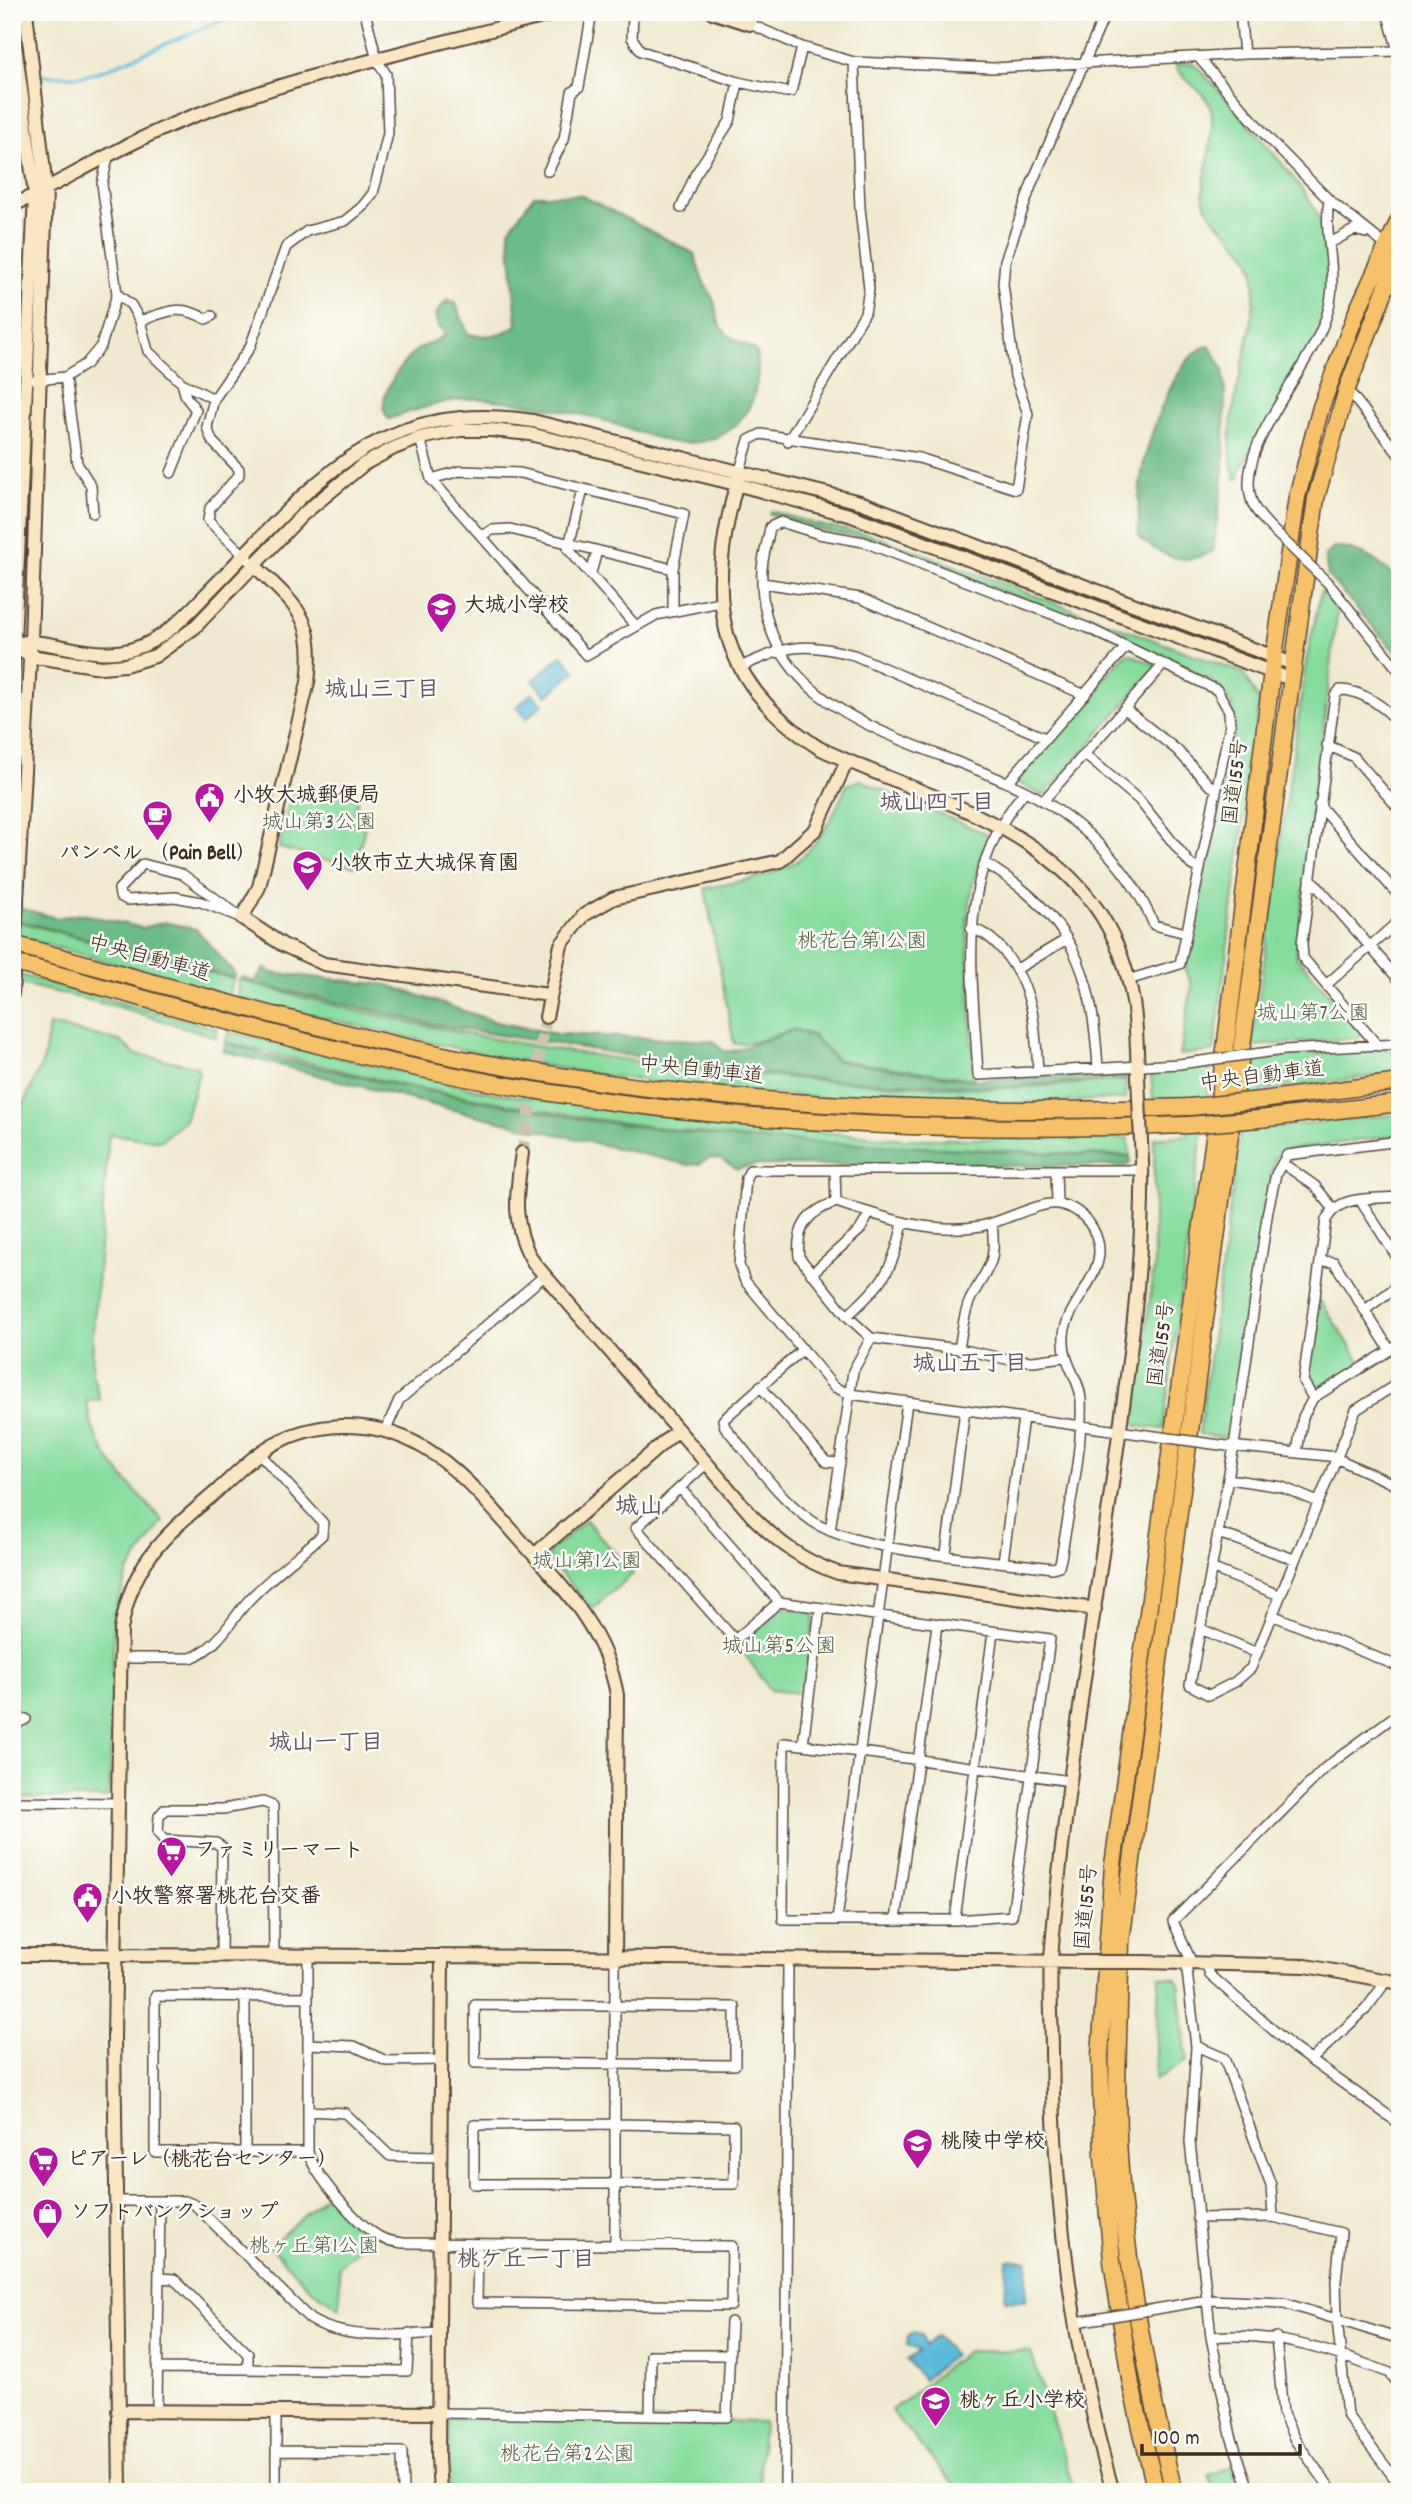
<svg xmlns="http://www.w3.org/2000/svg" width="1412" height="2504" font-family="Dekko,'Klee One',sans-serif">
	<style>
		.green { fill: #86db9d; stroke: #60825e; stroke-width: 2 }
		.forest { fill: #6cbb84; stroke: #547251; stroke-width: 2 }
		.water { fill: #5ab9d8; stroke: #4a727b; stroke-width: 2 }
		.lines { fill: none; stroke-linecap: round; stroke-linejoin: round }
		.stream { stroke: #5ab9d8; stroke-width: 3.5 }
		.secondary-tunnel { stroke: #ccc3ac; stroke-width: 12; stroke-dasharray: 12 6; stroke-linecap: butt }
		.street-casing { stroke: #564739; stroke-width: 12 }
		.secondary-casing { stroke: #564739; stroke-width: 16 }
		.highway-casing { stroke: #564739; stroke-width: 19 }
		.street { stroke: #fff; stroke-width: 9 }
		.secondary { stroke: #fbe6c4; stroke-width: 12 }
		.highway { stroke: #f5c16b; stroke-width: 16 }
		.street-bridge-casing { stroke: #564739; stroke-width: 12; stroke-linecap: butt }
		.secondary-bridge-casing { stroke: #564739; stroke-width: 16; stroke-linecap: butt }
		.highway-bridge-casing { stroke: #564739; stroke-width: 19; stroke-linecap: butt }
		.street-bridge { stroke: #fff; stroke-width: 9 }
		.secondary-bridge { stroke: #fbe6c4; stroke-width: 12 }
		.highway-bridge { stroke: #f5c16b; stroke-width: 16 }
		.labels { text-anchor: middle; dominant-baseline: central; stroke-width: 5; stroke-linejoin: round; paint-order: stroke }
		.poi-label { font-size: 21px; font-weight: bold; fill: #3b2a1e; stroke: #fdfcf7; text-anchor: start }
		.street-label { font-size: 21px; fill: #3b2a1e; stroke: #fdfcf7 }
		.park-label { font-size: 21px; fill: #525f44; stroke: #fdfcf7 }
		.neighbourhood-label { font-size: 23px; font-weight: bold; fill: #635562; stroke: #fdfcf7 }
		.quarter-label { font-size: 24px; font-weight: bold; fill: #635562; stroke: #fdfcf7 }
	</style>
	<rect width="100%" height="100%" fill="#fdfcf7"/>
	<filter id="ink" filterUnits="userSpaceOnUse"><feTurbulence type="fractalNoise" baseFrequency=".0143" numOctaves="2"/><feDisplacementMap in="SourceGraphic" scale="14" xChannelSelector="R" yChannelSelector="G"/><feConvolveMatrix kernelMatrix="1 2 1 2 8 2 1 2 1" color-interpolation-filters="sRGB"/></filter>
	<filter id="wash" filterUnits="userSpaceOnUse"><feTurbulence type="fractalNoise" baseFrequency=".00686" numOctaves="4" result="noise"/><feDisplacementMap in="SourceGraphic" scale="28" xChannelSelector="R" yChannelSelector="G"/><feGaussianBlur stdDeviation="1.57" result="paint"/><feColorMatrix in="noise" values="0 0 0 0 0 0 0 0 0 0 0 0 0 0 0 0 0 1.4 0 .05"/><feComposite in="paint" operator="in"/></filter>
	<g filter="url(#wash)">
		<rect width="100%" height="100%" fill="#f0e9cf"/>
		<path class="green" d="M1193,63c24,23 45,49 67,75 46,54 83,91 67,169 -10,53 -57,113 -85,159l-4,13h-3c-19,-64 25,-139 19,-206 -3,-29 -39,-44 -49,-69 -7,-16 12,-67 6,-95 -4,-18 -29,-27 -36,-45z
			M771,511l51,15 47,8 374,139 16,28 -45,350 -34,4 12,-70 -7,-17 50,-241 -3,-22 -18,-23 -119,-55 -227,-89 -48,-8 -50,-16z
			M1321,591l17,15 -42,350 66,76 -3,6 -107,8 54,-384z
			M1130,654l28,12 -115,130 -25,-13 -1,-5 108,-123z
			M860,780l127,54 2,5 -16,43 -6,40 7,157 -136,-19 -26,-25 -18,-6 -36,12 -24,3 -29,-156c88,-16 104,-18 142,-103z
			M298,786l60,13 -6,24 13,5 -11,39 -75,-19 8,-39z
			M12,920l222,59 -6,16 -216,-60z
			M12,973l206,56 -2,8 -94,-29 -110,-26z
			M239,980c239,68 511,105 760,108 42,0 85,-5 127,-8v19c-176,9 -355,1 -530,-25 -120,-18 -239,-49 -358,-76z
			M49,1025l71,16 15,13 62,12 2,7 -14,47 -25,21 -51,-7 -16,200 -1,39 8,27 -13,1c4,50 44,84 76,120l-34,49 -15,43 -4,162 -2,20 -3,3h-93v-668l32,-71z
			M229,1032l260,60 264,35 154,12 221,-1 2,18 -386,-17 -157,-21 -186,-33 -176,-43z
			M1400,1049v24l-138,17 -4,39 142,-15v21l-114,15 -11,7 -12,54 -32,225 -5,2 -27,-4 51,-374 40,-6z
			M1211,1065l-48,364 -26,-3 -3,-4 20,-154v-126l1,-4 33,-3 3,-38 -38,2 -2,-25 3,-3z
			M1319,1299l43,65 -43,26 -7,-3 -4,-7z
			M586,1520l47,54 -39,33 -5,-1 -41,-47 1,-7z
			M781,1608l34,2 -11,84 -34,-4 -31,-44z
			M1159,1977l16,1 4,6 8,77 -32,19z
			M327,2194l43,44 -31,28 1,42 -32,-21 -38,-41z
			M967,2351l64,1 44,140h-115l-69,-81z
			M453,2418l310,4 -4,70h-310l-1,-72z
			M1232,2466l8,26h-25l-6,-17z"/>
		<path class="forest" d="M534,195h47l114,59c5,23 7,25 18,45 6,11 2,24 13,34 11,11 22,10 31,20 6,52 -21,92 -77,90 -18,0 -69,-22 -92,-27 -34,-8 -70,-14 -105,-17 -31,-2 -65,10 -94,20 -17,-17 11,-53 24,-66 9,-8 23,-11 33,-19l-8,-8 -3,-11 11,-14 9,1 13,32c18,4 34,2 49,-9l-8,-95z
			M1210,346l13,23 2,24 -1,77 -11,81c-30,16 -49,6 -74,-13 -1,-26 -1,-50 5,-75 7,-30 33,-113 66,-117z
			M1335,547c30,4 45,14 65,36v74l-72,-81 -3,-20z
			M12,906l45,12 25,-4 60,14 22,-6 32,7 39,45v4l-223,-59z
			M265,968l7,5 116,12 108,37 60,12 158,7 9,10h10l61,-21 17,6 26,25 137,19 149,-7 3,6 -125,8 -174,-7 -118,-12 -279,-44 -191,-44 4,-3 11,5z
			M226,1042l41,14 134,30 186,34 157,19 386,18v6l-4,3 -371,-1 -18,4 -17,-10 -11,-1 -10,6 -10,1 -244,-57 -222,-57z"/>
		<path class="water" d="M562,655l14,16 -29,25 -14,-16z
			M532,693l11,11 -17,15 -10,-12z
			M1007,2260l21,1 -2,40 -21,-1z
			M913,2332l9,2 3,12 12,-10 17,19 -31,25 -16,-20 12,-9 -12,-6 1,-9z"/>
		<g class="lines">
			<path class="stream" d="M12,76h71l21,-6 137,-58"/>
		</g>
	</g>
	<g filter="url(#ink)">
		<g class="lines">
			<path class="secondary-tunnel" d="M522,1153l24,-136"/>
			<defs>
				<path id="street" d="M633,12l-1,26 9,13 97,31 48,10h5l11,-45
					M1240,12l4,42
					M1387,12l11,39
					M750,24l52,23 52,15 139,6 251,-14 156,-3
					M1199,58l69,80 61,62 59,47
					M548,171l16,-32 8,-47 7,-5 13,-75
					M681,208l14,-33 35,-54 8,-39
					M1330,243l24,-13 12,3
					M117,294l14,11 9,16 8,30 34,32 4,14 10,13 -25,63
					M140,321c28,-10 39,-17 66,-2l6,-3
					M65,377l12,86 14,23 2,27
					M36,380l29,-3 21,-13 15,-18 16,-52 -15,-110 6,-27
					M182,383l32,16
					M1347,389l53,67
					M420,438l11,41 155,176 70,-40 64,-13
					M788,441l77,-128 4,-24 -9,-81 -6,-146
					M740,470l9,-30 12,-6 158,24 97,31 12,-75 -13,-38 -12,-92 2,-23 27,-78 74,-171
					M431,479l29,-8 60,2 164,41 -11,55v41
					M583,490l-15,59 68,77
					M1271,528c-6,-7 -16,-16 -19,-26 -20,-57 63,-134 77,-195 9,-36 -6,-71 0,-107
					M481,536l11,-6 18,-1 163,40
					M255,566l-47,-46 2,-12 29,-33v-6l-27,-28 -5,-14 7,-28 36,-52 36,-100 21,-16 38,-10 17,-14 11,-14 8,-30 7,-30 -2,-59 -9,-14 -12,-48
					M591,573l6,-22
					M763,583l97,15 225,97
					M1329,584l71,88
					M740,667c50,-22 60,-25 114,-12l191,83
					M1125,709l52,41 32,35 8,4
					M1327,745l27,12 46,53
					M1084,754l55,46 52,65 9,4
					M1007,783l119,-136
					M1025,791c-72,85 -52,181 -47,284l201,-11
					M1043,801l121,-137
					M1319,805l81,92
					M985,863c88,54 107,106 113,205
					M143,864l39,10 60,44 -41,-16 -26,-5 -48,3 -7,-4 -1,-7z
					M1310,878l90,103
					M971,929c14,2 25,13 34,24 30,40 30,71 33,118
					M1017,969l50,-30
					M1128,980l52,-16 50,-239 -1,-14 -12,-21 -129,-62 -224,-86 -45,-8 -38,-12 -11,5c-2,14 -7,28 -8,42 -6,154 167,170 271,226 52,28 98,75 121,130l32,8
					M1326,985l74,-65
					M1378,1046l-75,-88 -1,-15 33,-247 5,-6c22,0 45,17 60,34
					M1284,1050l116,-6
					M1400,1141l-113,14 -11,19 -8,36 -34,236 -44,239 19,10 26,-13 16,-14 105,-258 44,-28
					M1288,1167l27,19 17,21
					M835,1171l1,31
					M1056,1171l1,33
					M1360,1200l40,62
					M1320,1261l14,1 56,88
					M811,1274l49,-44 10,-17
					M1365,1310l35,-26
					M847,1316c36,-32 46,-46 56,-93
					M803,1349l-80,71 2,7c27,31 53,71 87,94 45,32 181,39 240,47l7,-2 2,-7c8,-52 22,-107 20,-159 -1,-23 -19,-35 -17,-65 3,-32 42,-60 34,-93 -5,-20 -20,-35 -40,-38 -21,-2 -55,18 -77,22 -49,9 -99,-9 -145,-24 -29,10 -40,25 -37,55l48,59 24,22 88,11 52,11 22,1 31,-4
					M959,1349c3,-16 4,-34 11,-49 18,-35 27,-33 22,-77
					M760,1386l66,76 14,1
					M1313,1398l-10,-17 23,-161c13,-26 48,-21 74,-23
					M386,1430l13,-30 145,-124
					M1140,1434l-290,-40 -16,-7 -89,-106 -6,-16 7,-87 4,-8h392
					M1231,1446l106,11
					M1297,1452l6,-35 10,-19 87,-54
					M1336,1458l64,29
					M707,1463l-71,65 99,112 44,-38
					M1229,1479l53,8 36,15
					M680,1488l99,114 271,37 -38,277 -57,4h-172l1,-177c95,10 191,25 286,38
					M830,1531l23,-160 18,-33
					M1218,1533l76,26
					M946,1553l19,-143
					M1003,1561l20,-143
					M1211,1568l68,27
					M1272,1615l128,52
					M1201,1629l56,24
					M121,1658h70c30,-13 38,-36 57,-57 22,-24 50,-44 74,-66l1,-12 -63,-69
					M12,1726l14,-7
					M803,1745l17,-137
					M12,1802l106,1
					M837,1920l70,-518
					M896,1920l41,-295
					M955,1920l38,-288
					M221,1957l1,-110 -6,-4 -52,-3 -6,-7 1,-17 6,-7h58l40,-7 10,4 1,151
					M308,1958v194c7,24 51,75 74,86 6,3 15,4 21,5l329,3 -1,60 -254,-3 1,-59
					M1186,1963l10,83 -6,96 21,195 20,99 19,56
					M1192,1963l-19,-42 153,-154 74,-55
					M1206,1963l4,12 85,74 105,75
					M307,1997l-152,-1v156h153
					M475,2005l260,2v58l-260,-2z
					M308,2044l46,2 32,15 56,-1
					M1196,2046l28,12 47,127 2,32
					M1311,2060l55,-51 22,-30
					M308,2111l37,2 45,43 51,1
					M614,2124l120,2v58h-260v-59z
					M245,2151v-154
					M116,2201h69l10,4 115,114c35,22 89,16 129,14
					M1197,2218l76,-1 68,16 -5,48 1,38 10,96 51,68
					M615,2244v-285
					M159,2278l15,1 74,75v15
					M1156,2309l51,-9 77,3 116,36
					M1076,2322l25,-4
					M1211,2337c63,-6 120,14 179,36l10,13
					M1276,2337l7,77 12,26 38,52
					M157,2368l250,3 2,-38
					M157,2403l3,-202
					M438,2413l289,4 4,-95
					M650,2416l1,-61h79
					M276,2451l126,1 1,40
					M276,2492v-79
					M785,2492l3,-531"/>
				<path id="secondary" d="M712,12l38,12
					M12,22l23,173 -23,487
					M12,206c57,-28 112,-62 171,-86 121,-48 251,-74 377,-108
					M738,478c-32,116 -27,199 81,270 129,61 287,87 314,254 4,24 4,50 5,75
					M255,566c43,42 61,52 53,116l-49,205 -17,31 41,27 41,19 225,31
					M12,644c7,0 14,-3 21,-2 34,3 65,17 100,7 35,-10 58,-40 83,-65 97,-100 162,-187 317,-163l327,81 433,162
					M14,644l16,12 71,11 24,-2 30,-9 39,-28 108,-113 62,-51 30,-16 26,-10 40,-8h31l39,4 206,50 113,31 441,164
					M12,994l19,-353 15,-451 -20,-178
					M546,1017l15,-72 23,-30 30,-17 166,-37 36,-32 31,-68
					M522,1153c-6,41 -11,74 12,110l219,254c26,26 50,44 85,56l257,36
					M534,1555l144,-125
					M12,1955l430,1 645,6
					M1142,1962l164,4 94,17
					M118,2411l320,2
					M120,2492l-6,-456 7,-406c10,-64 40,-92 88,-132 21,-18 41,-41 65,-54 20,-11 44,-17 67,-18 85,-3 131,60 183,118 41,45 82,88 93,151l-2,264
					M440,2492l-2,-34 4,-502
					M1113,2492c-41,-143 -59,-292 -61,-440 0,-31 -3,-63 -1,-94 13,-161 40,-321 62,-481 15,-105 31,-209 29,-315"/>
				<path id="highway" d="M35,950c142,39 283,80 428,109 240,47 483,57 727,48
					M30,967c174,48 349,100 528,127 211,33 418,38 631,31
					M1261,1100l139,-18
					M1259,1119l141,-16
					M1156,2492l-25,-107 -19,-124 -9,-103 -3,-102 13,-191 101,-727 58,-467 25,-174 24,-90 36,-96 43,-93
					M1174,2492c-27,-111 -48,-223 -55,-336 -4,-71 0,-143 2,-214l195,-1444 31,-109 53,-138"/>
			</defs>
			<use href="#street" class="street-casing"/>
			<use href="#secondary" class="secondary-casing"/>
			<use href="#highway" class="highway-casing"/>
			<use href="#street" class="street"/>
			<use href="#secondary" class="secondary"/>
			<use href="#highway" class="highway"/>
			<defs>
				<path id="street-bridge" d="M1271,528l58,56
					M1179,1064l105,-14
					M1140,1434l87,12
					M1101,2318l55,-9"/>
				<path id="secondary-bridge" d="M1138,1077l4,85
					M1087,1962h55"/>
				<path id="highway-bridge" d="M12,944l23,6
					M12,963l18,4
					M1190,1107l71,-7
					M1189,1125l70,-6"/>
			</defs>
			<use href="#street-bridge" class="street-bridge-casing"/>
			<use href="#secondary-bridge" class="secondary-bridge-casing"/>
			<use href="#highway-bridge" class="highway-bridge-casing"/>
			<use href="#street-bridge" class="street-bridge"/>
			<use href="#secondary-bridge" class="secondary-bridge"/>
			<use href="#highway-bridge" class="highway-bridge"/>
		</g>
	</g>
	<defs>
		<symbol id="school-pin" viewBox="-11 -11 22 30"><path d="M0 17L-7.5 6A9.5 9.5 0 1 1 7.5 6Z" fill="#b5179e" stroke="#fdfcf7"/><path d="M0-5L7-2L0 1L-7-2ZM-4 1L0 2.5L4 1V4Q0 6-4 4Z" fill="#fff"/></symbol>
		<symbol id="civic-pin" viewBox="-11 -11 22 30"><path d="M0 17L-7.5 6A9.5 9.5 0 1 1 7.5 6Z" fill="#b5179e" stroke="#fdfcf7"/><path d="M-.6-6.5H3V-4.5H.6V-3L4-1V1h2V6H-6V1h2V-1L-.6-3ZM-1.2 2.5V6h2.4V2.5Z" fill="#fff"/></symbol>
		<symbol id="cafe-pin" viewBox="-11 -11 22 30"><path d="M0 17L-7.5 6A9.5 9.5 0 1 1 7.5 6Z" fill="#b5179e" stroke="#fdfcf7"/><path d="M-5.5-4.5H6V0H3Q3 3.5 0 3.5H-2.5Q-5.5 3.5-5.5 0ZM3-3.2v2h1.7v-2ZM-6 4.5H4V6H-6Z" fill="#fff"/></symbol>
		<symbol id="supermarket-pin" viewBox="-11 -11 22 30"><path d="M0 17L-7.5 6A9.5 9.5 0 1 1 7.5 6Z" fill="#b5179e" stroke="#fdfcf7"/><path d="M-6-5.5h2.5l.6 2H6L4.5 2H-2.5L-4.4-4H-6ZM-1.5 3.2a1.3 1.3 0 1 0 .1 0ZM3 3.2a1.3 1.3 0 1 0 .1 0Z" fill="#fff"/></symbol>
		<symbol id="shop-pin" viewBox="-11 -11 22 30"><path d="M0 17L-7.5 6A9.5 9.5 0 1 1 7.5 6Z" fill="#b5179e" stroke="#fdfcf7"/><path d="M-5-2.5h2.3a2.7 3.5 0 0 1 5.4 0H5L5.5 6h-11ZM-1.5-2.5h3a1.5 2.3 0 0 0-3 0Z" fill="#fff"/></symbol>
	</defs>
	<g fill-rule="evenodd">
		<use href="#school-pin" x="424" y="590" width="35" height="47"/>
		<use href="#civic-pin" x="192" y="780" width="35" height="47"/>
		<use href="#cafe-pin" x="140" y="798" width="35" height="47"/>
		<use href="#school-pin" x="290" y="848" width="35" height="47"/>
		<use href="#supermarket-pin" x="154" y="1834" width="35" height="47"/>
		<use href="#civic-pin" x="70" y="1880" width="35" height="47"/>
		<use href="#school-pin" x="900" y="2126" width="35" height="47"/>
		<use href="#supermarket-pin" x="26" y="2144" width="35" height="47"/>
		<use href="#shop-pin" x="30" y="2196" width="35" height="47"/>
		<use href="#school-pin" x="918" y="2384" width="35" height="47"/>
	</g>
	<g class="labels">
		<g class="poi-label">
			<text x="464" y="607">大城小学校</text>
			<text x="233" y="797">小牧大城郵便局</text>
			<text x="158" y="855" text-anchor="middle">パンベル （Pain Bell）</text>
			<text x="330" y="865">小牧市立大城保育園</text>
			<text x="195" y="1852">ファミリーマート</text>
			<text x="111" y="1898">小牧警察署桃花台交番</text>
			<text x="940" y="2143">桃陵中学校</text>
			<text x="67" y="2161">ピアーレ（桃花台センター）</text>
			<text x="70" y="2214">ソフトバンクショップ</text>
			<text x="959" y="2402">桃ヶ丘小学校</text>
		</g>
		<g class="street-label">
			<text transform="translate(1237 782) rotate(-83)">国道155号</text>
			<text transform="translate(149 960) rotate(15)">中央自動車道</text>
			<text transform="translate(701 1072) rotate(6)">中央自動車道</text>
			<text transform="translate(1262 1078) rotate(-7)">中央自動車道</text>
			<text transform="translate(1163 1344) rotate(-82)">国道155号</text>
			<text transform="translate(1088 1907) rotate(-85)">国道155号</text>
		</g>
		<g class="park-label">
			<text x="319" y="824">城山第3公園</text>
			<text x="862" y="943">桃花台第1公園</text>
			<text x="1313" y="1015">城山第7公園</text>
			<text x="587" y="1563">城山第1公園</text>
			<text x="779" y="1648">城山第5公園</text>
			<text x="314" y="2248">桃ヶ丘第1公園</text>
			<text x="567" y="2456">桃花台第2公園</text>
		</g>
		<g class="neighbourhood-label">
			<text x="382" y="691">城山三丁目</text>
			<text x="937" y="804">城山四丁目</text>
			<text x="970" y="1365">城山五丁目</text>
			<text x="326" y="1744">城山一丁目</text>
			<text x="526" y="2261">桃ケ丘一丁目</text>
		</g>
		<g class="quarter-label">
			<text x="639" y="1508">城山</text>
		</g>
	</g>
	<rect width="1412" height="2504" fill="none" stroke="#fdfcf7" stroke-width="42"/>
	<path d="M1142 2444v10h158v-10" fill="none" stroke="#3b2a1e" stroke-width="3.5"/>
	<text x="1153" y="2444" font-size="21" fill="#3b2a1e" stroke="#fdfcf7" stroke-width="5" paint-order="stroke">100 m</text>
</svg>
